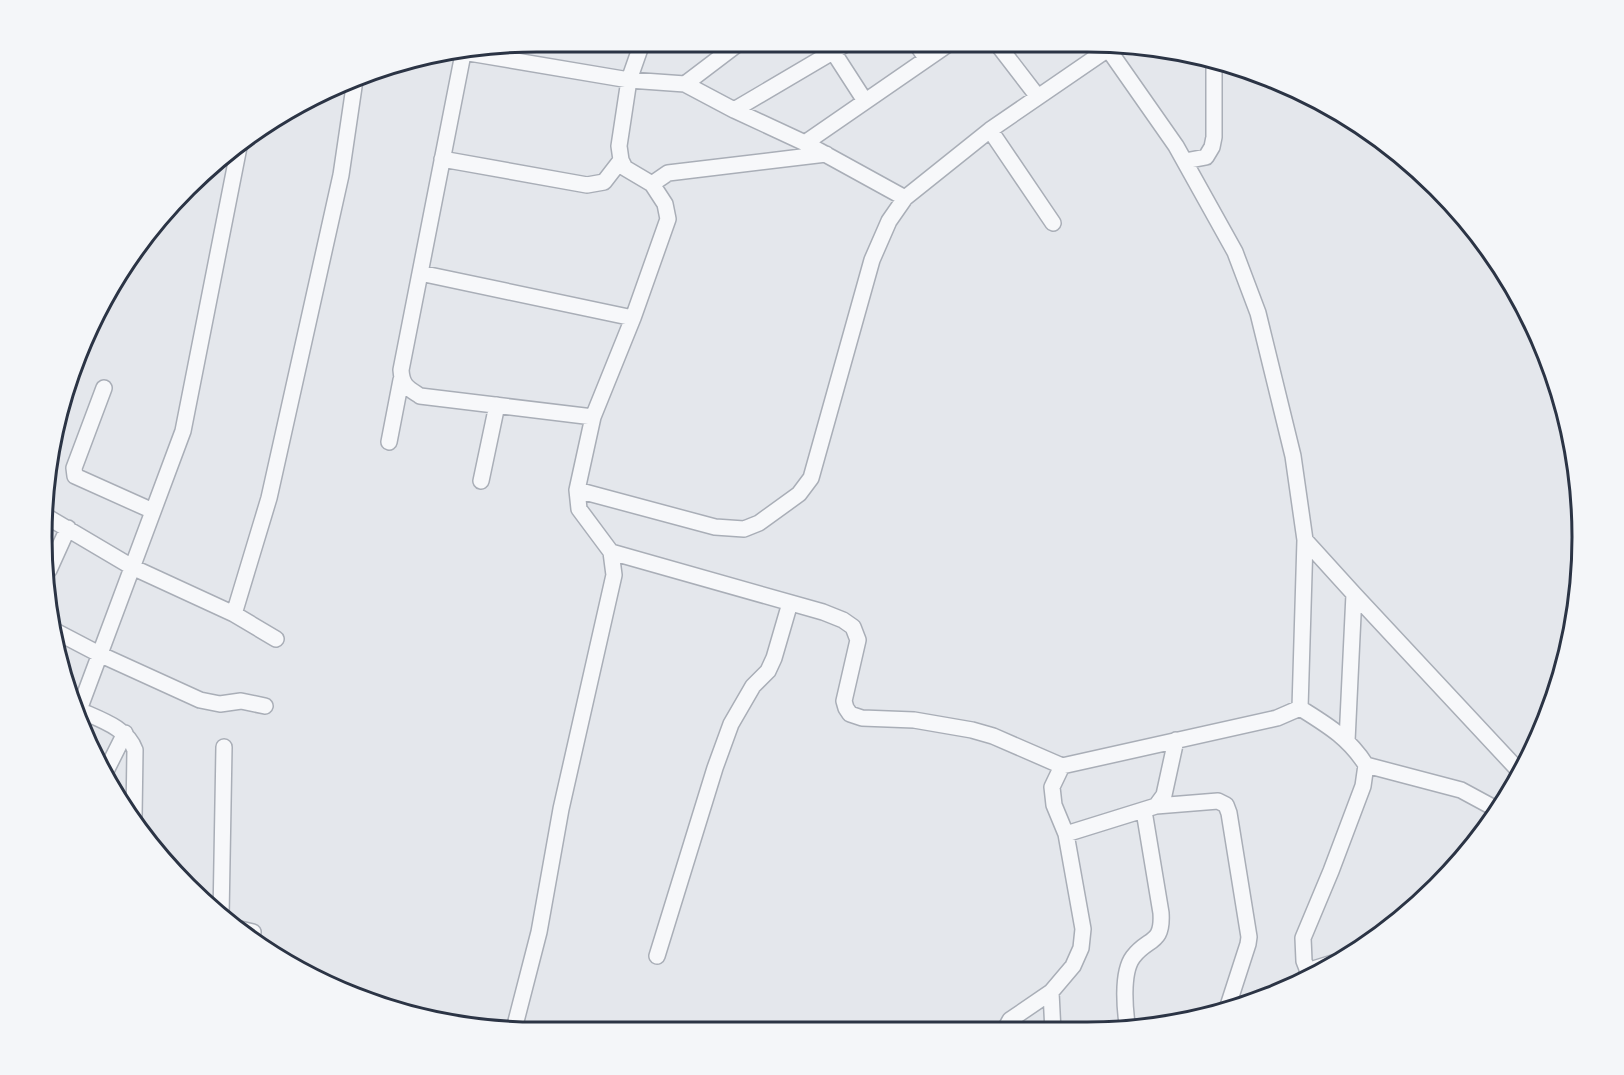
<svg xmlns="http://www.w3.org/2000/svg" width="1624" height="1075" font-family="Figtree,sans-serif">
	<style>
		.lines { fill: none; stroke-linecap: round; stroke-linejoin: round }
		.minor-casing { stroke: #a9aeb7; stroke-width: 18 }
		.minor { stroke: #f7f8fa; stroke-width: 15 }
		.rim { fill: none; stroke: #2b3445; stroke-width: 3 }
	</style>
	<rect width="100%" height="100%" fill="#e4e7ec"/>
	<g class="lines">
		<defs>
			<path id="minor" d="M846,44l-112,66 71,33 100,55
				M917,45l9,13
				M998,45l40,52
				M1106,46l70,100 59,106 23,61 35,143 12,84 49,54 167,179
				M469,53l160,27 56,4 49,26
				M834,53l31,48
				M463,54l-62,316c1,16 7,18 19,26l173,21
				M685,84l54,-41
				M990,130l63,93
				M805,143l142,-98
				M442,159l145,26 17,-3 17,-22
				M1185,161l21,-4 6,-10 2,-10v-72
				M652,184l16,-11 158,-19
				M420,273l213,45
				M104,388l-30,80 1,8 78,35
				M389,442l12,-62
				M481,481l16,-76
				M577,490l16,-73 40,-99 35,-99 -3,-15 -13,-20 -27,-16 -4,-8 -2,-14 10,-66 13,-37
				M44,515l88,52 102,47 42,25
				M1305,540l-5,168c27,17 48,29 66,57l-3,21 -32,85 -28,67 1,23 7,18
				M611,552l212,60 20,8 10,7 5,13 -14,61 2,7 4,6 12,4 52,2 58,10 21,6 69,30 215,-48 23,-10
				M49,570l19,-42
				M234,614l35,-116 72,-323 14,-95
				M55,631l44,23 101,46 20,4 21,-3 24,5
				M77,709c21,10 50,18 58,41l-1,67
				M79,710l104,-279 56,-284
				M1347,741l7,-147
				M1366,765l95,25 37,20
				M104,775l21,-42
				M1156,806l62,-5 8,4 3,8 20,124 -1,7 -22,68
				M1066,834l90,-28 8,-11 12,-55
				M221,917l3,-170
				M240,929l13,3
				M657,956l58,-188 16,-44 22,-38 15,-15 6,-13 16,-55
				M1307,971l32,-10
				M1051,992l2,40
				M514,1029l25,-97 22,-123 53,-234 -3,-23 -32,-43 -2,-19 138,37 29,2 15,-6 40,-29 12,-16 61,-218 17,-39 16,-23 85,-68 118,-81
				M1128,1030c-3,-18 -7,-57 5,-73 15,-20 30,-12 28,-44l-17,-102
				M1004,1031l6,-11 41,-28 22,-26 8,-18 2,-19 -17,-95 -12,-29 -2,-18 10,-21"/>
		</defs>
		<use href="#minor" class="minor-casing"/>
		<use href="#minor" class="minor"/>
	</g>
	<path d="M0 0H1624V1075H0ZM537 52H1087A485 485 0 0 1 1572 537V537A485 485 0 0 1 1087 1022H537A485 485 0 0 1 52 537V537A485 485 0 0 1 537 52Z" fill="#f4f6f9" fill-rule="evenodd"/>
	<path class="rim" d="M537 52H1087A485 485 0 0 1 1572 537V537A485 485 0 0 1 1087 1022H537A485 485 0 0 1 52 537V537A485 485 0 0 1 537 52Z"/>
</svg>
